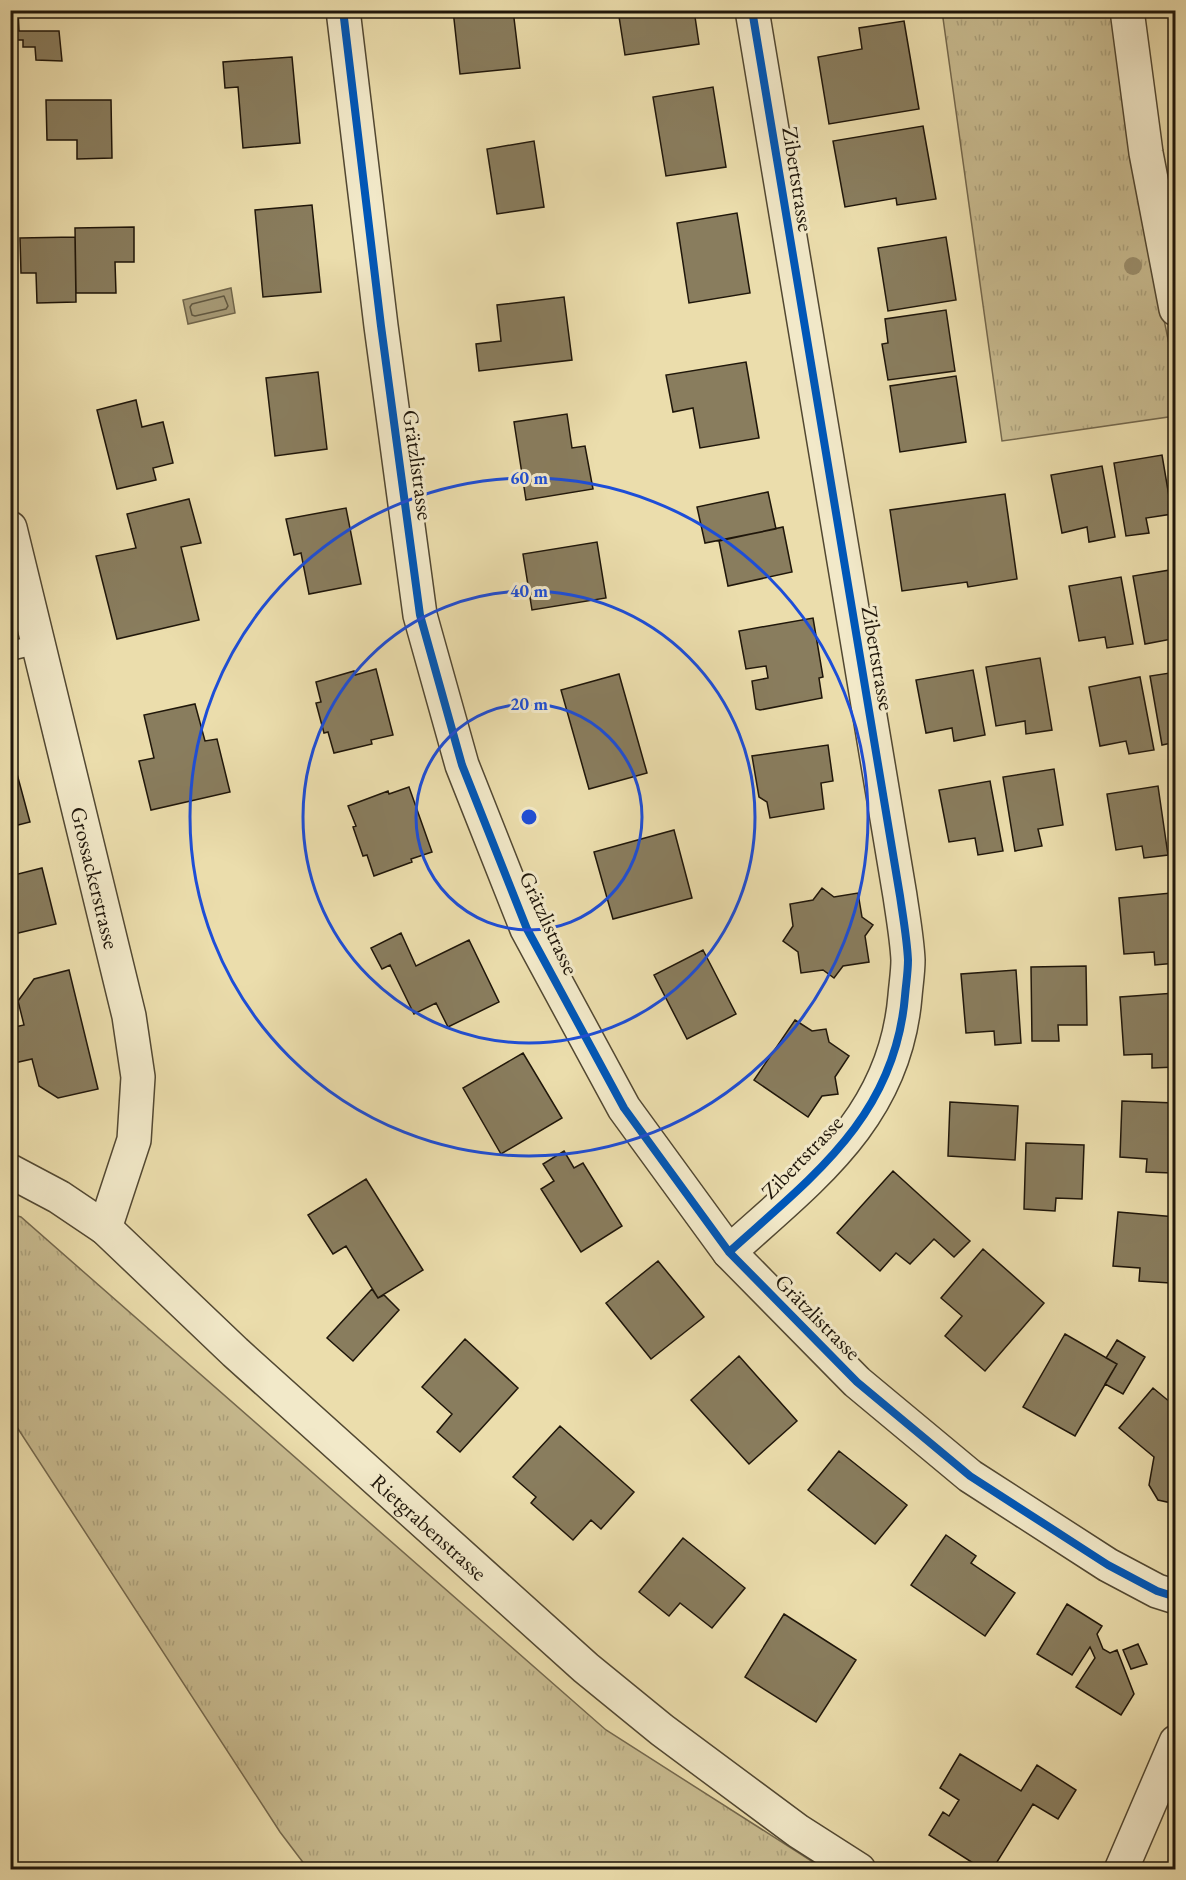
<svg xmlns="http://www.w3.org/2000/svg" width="1186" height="1880" font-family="'EB Garamond',serif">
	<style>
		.grass { fill: url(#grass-tufts); stroke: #74684d; stroke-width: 1.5 }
		.water { fill: #a69975; stroke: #70654a; stroke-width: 1.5 }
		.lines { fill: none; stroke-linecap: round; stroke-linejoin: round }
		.shore { stroke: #625840; stroke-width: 1.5 }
		.building { fill: #897d5e; stroke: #1f160a; stroke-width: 1.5 }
		.lane-casing { stroke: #524832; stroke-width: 21 }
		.street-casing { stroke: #524832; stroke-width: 36 }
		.lane { stroke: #f2e9c9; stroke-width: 18 }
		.street { stroke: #f2e9c9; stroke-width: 33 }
		.cycleway-casing { stroke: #f2e9c9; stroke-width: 11 }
		.cycleway { stroke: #0057b8; stroke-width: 8 }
		.tree { fill: #9b8f6d }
		.ring { fill: none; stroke: #1d4ed8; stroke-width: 3 }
		.labels { text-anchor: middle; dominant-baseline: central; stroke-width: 6; stroke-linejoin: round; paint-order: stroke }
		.street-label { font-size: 22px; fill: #1f160a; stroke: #f2e9c9 }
		.centre { fill: #1d4ed8; stroke: #f2e9c9; stroke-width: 3 }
		.ring-label { font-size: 18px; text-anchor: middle; font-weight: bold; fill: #1d4ed8; stroke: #f2e9c9; stroke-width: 6; stroke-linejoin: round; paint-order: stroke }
	</style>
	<defs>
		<pattern id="grass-tufts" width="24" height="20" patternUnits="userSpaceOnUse" patternTransform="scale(1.5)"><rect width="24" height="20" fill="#c8bb90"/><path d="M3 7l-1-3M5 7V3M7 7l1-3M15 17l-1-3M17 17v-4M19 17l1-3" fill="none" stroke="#aba07b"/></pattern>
	</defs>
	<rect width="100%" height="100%" fill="#ebddac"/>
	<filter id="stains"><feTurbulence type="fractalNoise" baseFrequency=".00333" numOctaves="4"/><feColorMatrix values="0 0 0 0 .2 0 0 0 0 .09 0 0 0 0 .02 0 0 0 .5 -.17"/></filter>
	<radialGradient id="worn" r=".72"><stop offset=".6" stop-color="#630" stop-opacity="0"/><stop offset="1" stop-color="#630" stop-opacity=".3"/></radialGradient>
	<path class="grass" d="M942,11h174l17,158 42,204v43l-173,25z
		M11,1214l10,3 585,513 218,139h-516l-28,-37 -269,-414z"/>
	<path class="water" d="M231,288l4,25 -47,11 -5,-24z"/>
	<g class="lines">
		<path class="shore" d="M224,296l4,10 -2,3 -31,7 -3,-1 -2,-8 2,-3z"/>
	</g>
	<path class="building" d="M10,10h8l1,21h40l3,30 -26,-1 -1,-13h-12v-7h-13z
		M453,10h60l7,58 -60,6z
		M618,10h76l5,34 -74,11z
		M904,21l15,88 -90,15 -11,-67 44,-8 -3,-21z
		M292,57l8,86 -57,5 -5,-61 -13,1 -2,-26z
		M713,87l13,80 -60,9 -13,-79z
		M46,100h65l1,58 -35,1v-19h-30z
		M923,126l13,73 -39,6 -1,-7 -51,9 -12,-66z
		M534,141l10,66 -47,7 -10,-65z
		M312,205l9,87 -58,5 -8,-87z
		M737,213l13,80 -61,10 -12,-80z
		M134,227v35h-19l1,31h-40l-1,-65z
		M75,237l1,65 -39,1 -1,-30h-15l-1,-35z
		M946,237l10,63 -68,11 -10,-63z
		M564,297l8,63 -93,11 -3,-27 25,-3 -4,-36z
		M946,310l9,61 -67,9 -6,-36 6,-1 -3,-24z
		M746,362l13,76 -59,10 -7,-40 -20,4 -7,-37z
		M318,372l9,77 -52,7 -9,-78z
		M956,376l10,66 -66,10 -10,-66z
		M136,400l6,27 21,-5 10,41 -20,5 3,12 -39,9 -20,-79z
		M567,414l5,34 13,-2 8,43 -67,11 -12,-78z
		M1162,455l10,59 -26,4 3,15 -23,3 -12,-73z
		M1102,466l13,71 -26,5 -2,-15 -25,6 -11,-58z
		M768,492l8,37 -71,14 -8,-36z
		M1005,494l12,85 -49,8 -1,-5 -65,9 -12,-81z
		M189,499l12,44 -20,4 18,73 -82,19 -21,-83 40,-8 -9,-34z
		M346,508l15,76 -52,10 -8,-41 -7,2 -8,-36z
		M783,527l9,45 -64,14 -9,-45z
		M597,542l9,56 -74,12 -9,-56z
		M1176,569v56l-7,1 3,13 -27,5 -12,-68z
		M1121,577l12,67 -26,4 -2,-11 -26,4 -10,-55z
		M813,618l10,59 -4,1 3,20 -62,12 -4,-1 -4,-28 16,-3 -2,-12 -20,3 -7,-38z
		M1040,658l12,72 -26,4 -1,-13 -29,5 -10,-59z
		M376,669l17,66 -22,5 1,4 -38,9 -6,-21 -4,1 -8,-30 5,-1 -5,-20 38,-11 1,4z
		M973,670l12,65 -31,6 -2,-13 -26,5 -10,-53z
		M1176,672v70l-14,3 -12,-69z
		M619,674l28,99 -58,16 -28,-99z
		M1140,677l14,73 -25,4 -3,-13 -26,5 -11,-59z
		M195,704l10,37 12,-2 13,53 -79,18 -12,-49 15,-3 -10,-43z
		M828,745l5,36 -12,2 3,26 -54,9 -3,-16 -8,-5 -7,-41z
		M10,748l20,74 -20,5z
		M1054,769l9,56 -25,4 4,17 -27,5 -12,-74z
		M990,781l13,70 -25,4 -3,-17 -26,4 -10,-52z
		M1176,785v34l-6,-33z
		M1158,786l10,69 -24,3 -2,-12 -26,4 -9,-56z
		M409,787l23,65 -21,7 1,3 -38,14 -7,-21 -4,1 -10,-29 3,-1 -8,-20 40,-15 1,3z
		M674,830l18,68 -79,21 -19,-67z
		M42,868l14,56 -46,11v-59z
		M822,888l12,9 24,-4 4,24 11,8 -8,11 4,26 -26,4 -9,12 -11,-8 -22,3 -3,-21 -15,-11 10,-15 -3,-22 23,-4z
		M1171,893l5,70 -21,2 -1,-13 -30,2 -5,-56z
		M401,933l15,33 53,-26 30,62 -51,25 -12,-24 -22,11 -24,-49 -8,4 -11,-21z
		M703,950l33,64 -49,25 -33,-64z
		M1086,966l1,59h-29l1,16h-27l-1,-74z
		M69,970l29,119 -40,9 -19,-12 -7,-27 -22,5v-36l14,-3 -6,-24 16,-22z
		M1016,970l5,73 -26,2 -1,-14 -28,2 -5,-59z
		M1175,993l1,74 -24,1v-14l-28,1 -4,-58z
		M795,1020l17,11 14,-2 3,13 20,14 -14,21 3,17 -16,2 -14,21 -54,-37z
		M523,1053l39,65 -61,36 -38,-66z
		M1122,1101l53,2 -3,70 -26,-1 1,-13 -27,-2z
		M950,1102l68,4 -3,54 -67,-4z
		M1026,1143l58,2 -2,54 -26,-1 -1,13 -31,-2z
		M564,1151l10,17 9,-5 39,63 -41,26 -40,-63 13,-8 -11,-17z
		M893,1171l77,70 -16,16 -20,-18 -24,25 -14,-11 -16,18 -43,-38z
		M366,1179l57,91 -45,28 -32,-52 -13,8 -25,-39z
		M1118,1212l58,5 -6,66 -31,-2 1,-13 -27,-2z
		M983,1249l61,54 -59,68 -40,-35 17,-20 -21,-18z
		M658,1261l46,56 -53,42 -45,-56z
		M372,1289l6,9 6,-3 15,15 -46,51 -26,-23z
		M1065,1334l52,30 -42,72 -52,-29z
		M465,1339l53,49 -58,64 -23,-20 15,-18 -30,-27z
		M1117,1340l28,17 -22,37 -18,-10 12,-20 -11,-6z
		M739,1356l58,65 -48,43 -58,-64z
		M1153,1388l23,19v97l-18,-4 -9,-15 5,-28 -35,-29z
		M560,1426l74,66 -33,37 -10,-9 -18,20 -42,-37 5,-6 -23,-20z
		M839,1451l68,54 -32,39 -67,-54z
		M946,1535l30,21 -5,7 44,30 -30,43 -74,-51z
		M683,1538l62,50 -33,40 -32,-25 -11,13 -30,-24z
		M1067,1604l35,22 -5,8 6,15 7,4 7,-3 17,44 -13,21 -45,-28 19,-29 -5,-11 -18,28 -35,-21z
		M784,1614l72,46 -40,62 -71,-45z
		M1138,1644l9,20 -16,5 -8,-19z
		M960,1754l61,37 16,-26 39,25 -18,29 -25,-15 -41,66h-8l-55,-35 14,-23 6,4 10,-16 -19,-12z"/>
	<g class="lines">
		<defs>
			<path id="lane" d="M10,651l29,-7"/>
			<g id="street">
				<path d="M343,10l38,316 39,289 42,150 65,164 97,179 105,144 128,130 113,94 138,89 49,26 19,6"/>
				<path d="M1127,10l19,143 30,156"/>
				<path id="s1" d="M10,528l119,488 9,61 -4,63 -29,88"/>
				<path id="s2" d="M10,1171l49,26 46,31 130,124 351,316 76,62 136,101 61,39"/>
				<path d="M729,1252c83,-75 166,-135 176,-256 1,-12 3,-24 3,-36 -1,-21 -5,-43 -8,-64l-148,-886"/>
				<path d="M1121,1870l55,-128"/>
			</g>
		</defs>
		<use href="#lane" class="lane-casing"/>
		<use href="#street" class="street-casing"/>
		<use href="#lane" class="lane"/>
		<use href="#street" class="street"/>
		<defs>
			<path id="cycleway" d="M343,10l38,316 39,289 42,150 65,164 97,179 105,144 128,130 113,94 138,89 49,26 19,6
				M729,1252c83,-75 166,-135 176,-256 1,-12 3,-24 3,-36 -1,-21 -5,-43 -8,-64l-148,-886"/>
		</defs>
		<use href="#cycleway" class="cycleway-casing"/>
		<use href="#cycleway" class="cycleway"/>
	</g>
	<circle class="tree" cx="1133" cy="266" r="9"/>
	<g class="ring">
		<circle cx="529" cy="817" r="113"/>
		<circle cx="529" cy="817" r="226"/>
		<circle cx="529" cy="817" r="339"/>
	</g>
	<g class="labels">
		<g class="street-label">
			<text transform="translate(798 179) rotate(81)">Zibertstrasse</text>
			<text transform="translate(418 465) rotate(82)">Grätzlistrasse</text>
			<text transform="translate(878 658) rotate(80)">Zibertstrasse</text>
			<text stroke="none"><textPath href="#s1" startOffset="360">Grossackerstrasse</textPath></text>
			<text transform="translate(549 923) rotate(65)">Grätzlistrasse</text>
			<text transform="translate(802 1157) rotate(-46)">Zibertstrasse</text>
			<text transform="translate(818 1317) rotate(45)">Grätzlistrasse</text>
			<text stroke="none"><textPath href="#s2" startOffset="552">Rietgrabenstrasse</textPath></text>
		</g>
	</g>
	<circle cx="529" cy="817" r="9" class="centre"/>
	<g class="ring-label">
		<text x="529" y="484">60 m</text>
		<text x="529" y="597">40 m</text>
		<text x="529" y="710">20 m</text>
	</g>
	<rect width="1186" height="1880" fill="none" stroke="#ebddac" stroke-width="36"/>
	<rect x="12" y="12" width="1162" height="1856" fill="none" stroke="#1f160a" stroke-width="3"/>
	<rect x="18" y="18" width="1150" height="1844" fill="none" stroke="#1f160a" stroke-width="1.5"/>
	<rect width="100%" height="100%" filter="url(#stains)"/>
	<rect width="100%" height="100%" fill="url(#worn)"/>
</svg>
